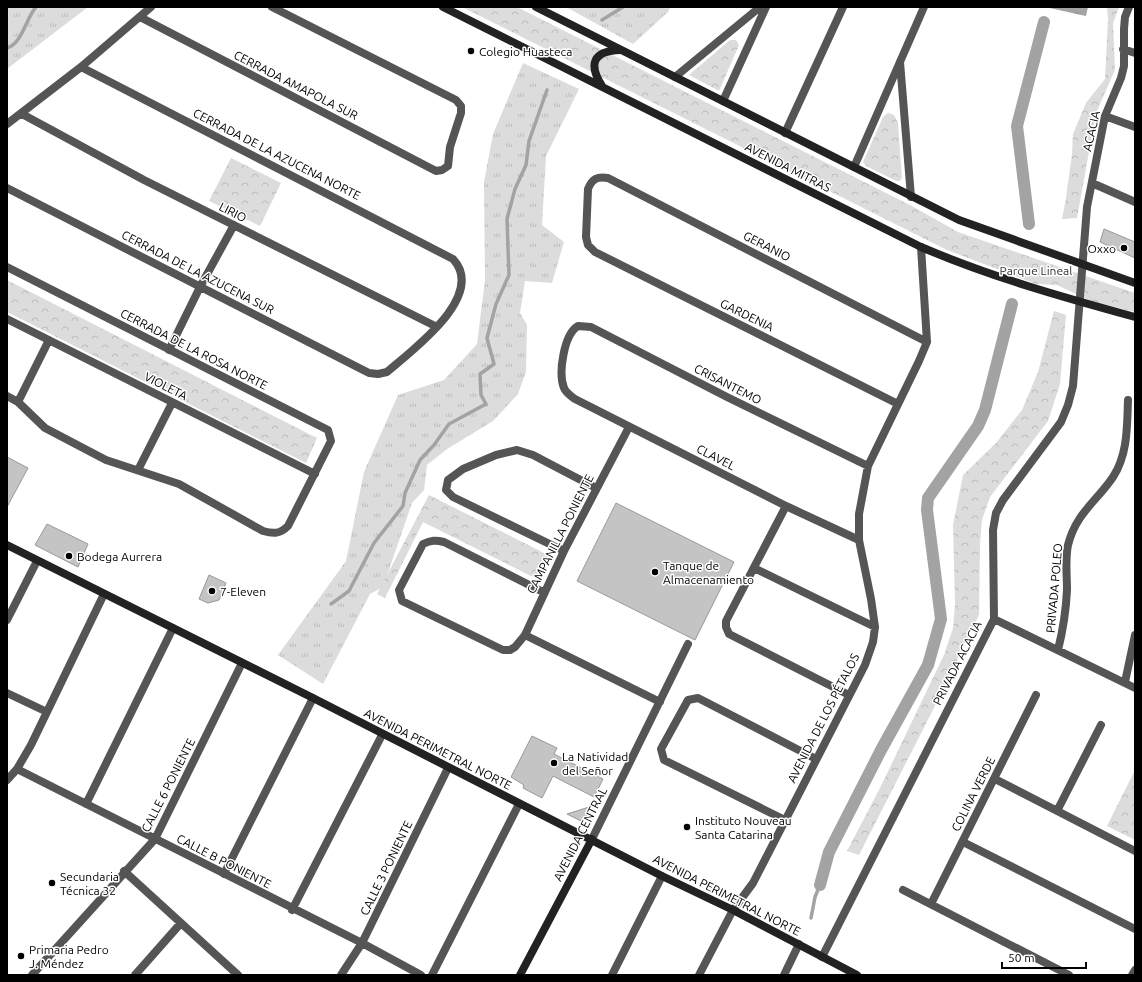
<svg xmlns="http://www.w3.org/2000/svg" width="1142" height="982" font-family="Ubuntu,sans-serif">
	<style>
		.grass { fill: url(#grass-tufts) }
		.forest { fill: url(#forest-crowns) }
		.water { fill: url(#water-waves) }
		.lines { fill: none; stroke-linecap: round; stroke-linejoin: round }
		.stream { stroke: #a3a3a3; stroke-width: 3.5 }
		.canal { stroke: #a3a3a3; stroke-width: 12 }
		.building { fill: #c4c4c4; stroke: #999 }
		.street { stroke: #555; stroke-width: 8 }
		.secondary { stroke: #222; stroke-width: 8 }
		.poi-dot { fill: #000; stroke: #fff; stroke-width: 1.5 }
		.labels { text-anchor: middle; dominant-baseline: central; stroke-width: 3; stroke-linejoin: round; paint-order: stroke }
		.poi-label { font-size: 12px; fill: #000; stroke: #fff; text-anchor: start }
		.street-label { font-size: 12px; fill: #000; stroke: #fff }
		.park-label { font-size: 12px; fill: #333; stroke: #fff }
	</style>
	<defs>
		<pattern id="grass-tufts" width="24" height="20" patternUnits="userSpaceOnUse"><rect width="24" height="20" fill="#dcdcdc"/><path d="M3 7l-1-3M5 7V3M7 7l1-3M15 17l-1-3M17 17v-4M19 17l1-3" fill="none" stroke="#bbb"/></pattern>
		<pattern id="forest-crowns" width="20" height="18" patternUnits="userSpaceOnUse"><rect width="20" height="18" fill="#dcdcdc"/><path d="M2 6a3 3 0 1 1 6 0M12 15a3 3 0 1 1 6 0" fill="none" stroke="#bbb"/></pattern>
		<pattern id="water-waves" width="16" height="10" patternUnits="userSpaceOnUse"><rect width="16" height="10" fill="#a3a3a3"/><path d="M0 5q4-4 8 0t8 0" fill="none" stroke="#8b8b8b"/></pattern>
	</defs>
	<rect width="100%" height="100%" fill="#fff"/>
	<path class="grass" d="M7,7h81l-81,62z
		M566,7h104l-2,5 -35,32z
		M523,63l56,26 -33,67 -4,69 22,17 -12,41 -27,-2 -5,32 7,12 -1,47 -8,22 -25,27 -46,28 -20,16 -3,25 -12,13 -29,84 -13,7 -47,90 -45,-29 68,-94 18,-89 34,-77 46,-15 33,-36 8,-64 -1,-98 9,-48z"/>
	<path class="forest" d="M462,7h55l393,198 48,27 177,61v19l-44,-11 -34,-16 -21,-1 -89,-34z
		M1107,7h12l-6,16 2,47 -19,43 -19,105 -15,1 4,-21 6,-44 1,-20 13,-31 19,-24 3,-60z
		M730,40h6l3,5 -20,46 -30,-16z
		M888,113l6,2 4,8 4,55 -2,3h-4l-30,-15 -3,-4 20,-45z
		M231,158l50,25 -21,43 -51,-25z
		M7,280l310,158 -11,25 -299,-151z
		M1054,311l12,4 -6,69 -12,37 -58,76 -8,23 -2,24 -1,71 -42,87 -78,153 -12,-4 33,-63 64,-133 9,-27 2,-24 -2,-79 10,-50 33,-32 26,-33 16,-38z
		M429,495l119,60 -9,25 -116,-58 -38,76 -8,-4z
		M1135,770v70l-28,-14z"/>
	<path class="water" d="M1045,7h43l-2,9z"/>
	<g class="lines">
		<path class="stream" d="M602,20l21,-13
			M7,48c15,-4 19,-30 29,-41
			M331,604l18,-13 25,-48 29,-37 2,-13 15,-33 14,-15 15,-21 37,-20 -5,-9 -1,-21 14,-10 -7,-26 9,-34 13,-29 -2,-56 8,-30 11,-24 3,-24 18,-51
			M811,918l4,-21 5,-12"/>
		<path class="canal" d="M1029,224l-12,-98 27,-104
			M820,885l9,-33 52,-102 47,-85 13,-46 -14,-109 1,-12 50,-72 7,-16 27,-106"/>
	</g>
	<path class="building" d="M1104,229l31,13v16l-35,-16z
		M7,457l21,11 -21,39z
		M616,503l118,59 -39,78 -118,-59z
		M47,524l41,20 -10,23 -43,-22z
		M209,575l17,8 -7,17 -11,3 -9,-4z
		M532,736l25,12 -3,6 49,25 -9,18 -41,-21 -11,22 -19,-10 1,-3 -13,-8z
		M589,807h2l-8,15 -16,-8z"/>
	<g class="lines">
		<path class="street" d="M140,17l296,154 6,-1 6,-4 2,-19 11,-34v-7l-5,-6 -184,-93
			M1123,49l12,4
			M900,62l11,135
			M675,77l85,-70
			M723,101l43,-94
			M22,114l122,66 293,147
			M1105,116l30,11
			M7,124l74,-57 70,-60
			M785,133l58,-126
			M854,167l70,-160
			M1092,183l43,19
			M7,188l362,185 9,1 9,-2c25,-22 100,-76 66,-113l-372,-192
			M7,267l321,163 3,11 -43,85c-8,8 -14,8 -25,5l-84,-47 -73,-24 -61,-32 -27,-26 -11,-6
			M7,319l308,155
			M169,350l31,-63 34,-62
			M18,402l31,-62
			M898,404l-303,-152 -7,-7 -2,-8 2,-48c4,-10 9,-13 20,-11l319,164
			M138,470l34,-67
			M786,506l-60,115v6l3,7 120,61
			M859,540l-73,-34 -211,-107c-4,-3 -9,-6 -11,-11 -6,-15 0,-54 14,-62l13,1 136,70 141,69
			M564,551l-111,-54 -7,-7 2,-10 15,-11 33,-14 21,-5 16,5 63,33
			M754,568l121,59
			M543,592l-99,-50c-8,-2 -13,-2 -21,2l-24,46 3,11 101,49h7l5,-3 10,-12 39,-84 65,-124
			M994,619l141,69
			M7,620l30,-59
			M525,635l135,67
			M1058,650c5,-20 8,-39 9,-60 0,-15 -2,-30 1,-45 8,-32 29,-44 45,-68 15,-23 14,-51 15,-77
			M1125,682l10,-47
			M7,693l40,19
			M17,769l345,174 59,32
			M995,779l140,72
			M7,780l10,-11 14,-24 73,-151
			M86,804l87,-176
			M1057,811l44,-86
			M785,820l-121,-60 -3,-11 27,-49 10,-2 118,61
			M592,839l96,-195
			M963,842l172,87
			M124,871l114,104
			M224,874l89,-176
			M903,890l166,85
			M931,904l105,-209
			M292,910l90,-175
			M822,957l172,-338 -1,-89 3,-17 7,-13 58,-78 7,-17 5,-19 14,-179 18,-91 16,-38 3,-12v-37l1,-12 4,-10
			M32,975l123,-136 87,-176
			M135,975l46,-52
			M341,975l21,-32 86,-175
			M432,975l87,-171
			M612,975l50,-99
			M699,975l34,-65 20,-27 112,-218 8,-23 2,-15 -4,-28 -12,-59v-26l9,-48 51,-105 8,-19 -6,-95
			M784,975l15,-31
			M1132,975l3,-5"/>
		<path class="secondary" d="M443,7l478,240c70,30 141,50 214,70
			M536,7l423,213 176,63
			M602,86c-14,-22 -9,-35 18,-36
			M7,545l306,153 349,178 71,34 124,65
			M520,975l72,-136"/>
	</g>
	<g class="poi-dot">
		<circle cx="471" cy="51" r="4"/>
		<circle cx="1124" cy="248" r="4"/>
		<circle cx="69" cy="556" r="4"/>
		<circle cx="655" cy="572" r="4"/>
		<circle cx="212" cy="591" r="4"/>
		<circle cx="554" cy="763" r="4"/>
		<circle cx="687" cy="827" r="4"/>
		<circle cx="52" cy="883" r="4"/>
		<circle cx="21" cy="956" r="4"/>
	</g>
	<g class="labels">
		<g class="poi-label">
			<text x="479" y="51">Colegio Huasteca</text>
			<text x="1116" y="248" text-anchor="end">Oxxo</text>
			<text x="77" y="556">Bodega Aurrera</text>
			<text x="663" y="565">Tanque de<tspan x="663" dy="14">Almacenamiento</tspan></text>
			<text x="220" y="591">7-Eleven</text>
			<text x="562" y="756">La Natividad<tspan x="562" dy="14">del Señor</tspan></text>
			<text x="695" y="820">Instituto Nouveau<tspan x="695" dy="14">Santa Catarina</tspan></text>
			<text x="60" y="876">Secundaria<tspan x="60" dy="14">Técnica 32</tspan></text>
			<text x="29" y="949">Primaria Pedro<tspan x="29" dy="14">J. Méndez</tspan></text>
		</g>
		<g class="street-label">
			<text transform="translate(296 85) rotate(27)">CERRADA AMAPOLA SUR</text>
			<text transform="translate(1091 131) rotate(-77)">ACACIA</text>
			<text transform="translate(277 154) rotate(27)">CERRADA DE LA AZUCENA NORTE</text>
			<text transform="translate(788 167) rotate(27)">AVENIDA MITRAS</text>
			<text transform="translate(233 212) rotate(27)">LIRIO</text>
			<text transform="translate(767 246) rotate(27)">GERANIO</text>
			<text transform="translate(198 272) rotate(27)">CERRADA DE LA AZUCENA SUR</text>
			<text transform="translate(747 315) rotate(26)">GARDENIA</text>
			<text transform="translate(194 349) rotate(27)">CERRADA DE LA ROSA NORTE</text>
			<text transform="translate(728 384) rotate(27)">CRISANTEMO</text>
			<text transform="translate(166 386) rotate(27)">VIOLETA</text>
			<text transform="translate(716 457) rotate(27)">CLAVEL</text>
			<text transform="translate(560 534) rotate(-63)">CAMPANILLA PONIENTE</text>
			<text transform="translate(1054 588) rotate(-85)">PRIVADA POLEO</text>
			<text transform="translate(957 663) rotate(-63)">PRIVADA ACACIA</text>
			<text transform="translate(823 718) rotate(-63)">AVENIDA DE LOS PÉTALOS</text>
			<text transform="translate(438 749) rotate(27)">AVENIDA PERIMETRAL NORTE</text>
			<text transform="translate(168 785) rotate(-63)">CALLE 6 PONIENTE</text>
			<text transform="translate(973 794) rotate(-63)">COLINA VERDE</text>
			<text transform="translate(580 834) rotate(-63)">AVENIDA CENTRAL</text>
			<text transform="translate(224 861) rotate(27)">CALLE B PONIENTE</text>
			<text transform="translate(386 868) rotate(-64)">CALLE 3 PONIENTE</text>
			<text transform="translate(727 895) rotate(27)">AVENIDA PERIMETRAL NORTE</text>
		</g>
		<g class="park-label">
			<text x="1036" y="270">Parque Lineal</text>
		</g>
	</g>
	<rect width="1142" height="982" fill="none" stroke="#000000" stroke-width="16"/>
	<path d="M1002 962v6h84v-6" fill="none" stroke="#000000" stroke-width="2"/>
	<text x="1008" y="962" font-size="12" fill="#000000" stroke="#ffffff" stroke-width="3" paint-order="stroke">50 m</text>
</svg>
